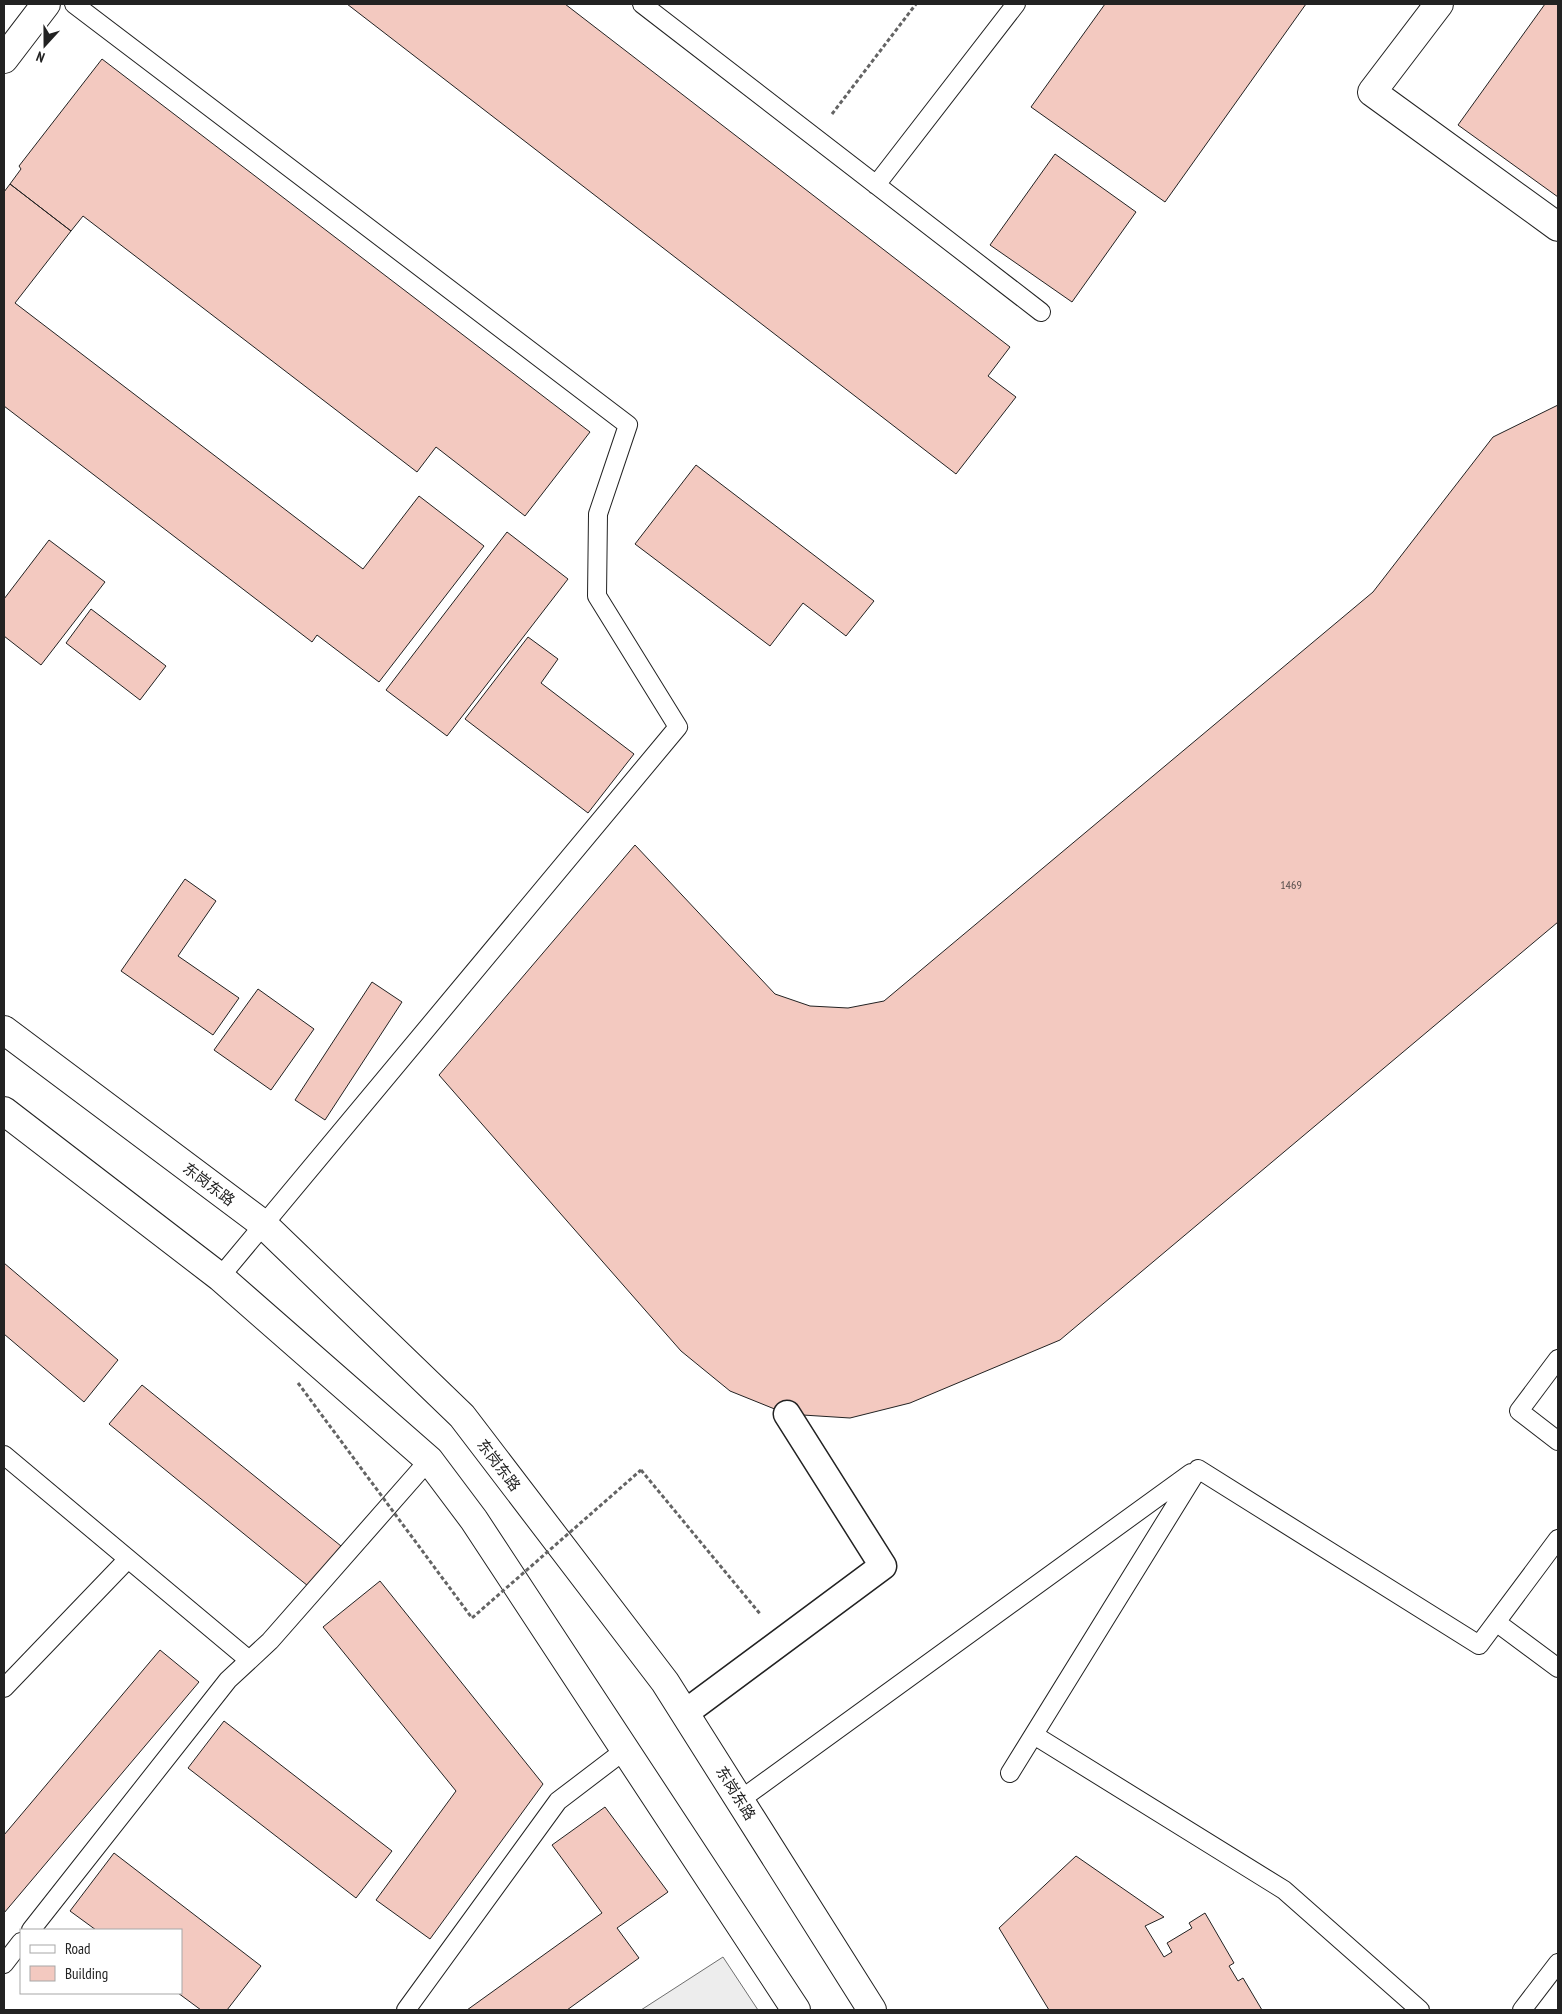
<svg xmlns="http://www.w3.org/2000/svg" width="1562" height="2014" font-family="'PT Sans Narrow','Noto Sans SC',sans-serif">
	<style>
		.parking { fill: #ededed; stroke: #6f6f6f }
		.building { fill: #f3c9c0; stroke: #222 }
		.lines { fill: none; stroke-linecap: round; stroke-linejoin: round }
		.service-casing { stroke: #222; stroke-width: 20 }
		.pedestrian-casing { stroke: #222; stroke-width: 29 }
		.minor-casing { stroke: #222; stroke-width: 30 }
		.primary-casing { stroke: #222; stroke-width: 30 }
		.path { stroke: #646464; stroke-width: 3; stroke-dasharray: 4 2.5; stroke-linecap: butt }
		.service { stroke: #fff; stroke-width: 18 }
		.pedestrian { stroke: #fff; stroke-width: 26 }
		.minor { stroke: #fff; stroke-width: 28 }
		.primary { stroke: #fff; stroke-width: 28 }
		.path-bridge { stroke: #646464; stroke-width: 3; stroke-dasharray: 4 2.5; stroke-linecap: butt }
		.labels { text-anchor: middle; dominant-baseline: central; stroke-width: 4; stroke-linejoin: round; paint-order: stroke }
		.number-label { font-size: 12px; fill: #564c4a }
		.street-label { font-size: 15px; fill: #222; stroke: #fff }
	</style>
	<rect width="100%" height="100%" fill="#fff"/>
	<path class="parking" d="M723,1957l35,53h-117z"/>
	<path class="building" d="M347,4h218l445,343 -22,29 28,21 -60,77z
		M1105,4h201l-141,198 -134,-95z
		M1545,4h13v193l-100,-72z
		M102,59l488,373 -65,84 -89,-69 -19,25 -334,-256 -12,15 -61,-47 11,-15 -2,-3z
		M1055,154l81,58 -64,90 -82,-57z
		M10,184l61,47 -56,72 348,266 56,-73 65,50 -105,136 -62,-47 -5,7 -308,-236v-214z
		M1558,405v517l-498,418 -150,63 -60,15 -63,-4 -57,-23 -49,-40 -242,-276 196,-230 140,149 35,12 38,2 36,-7 489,-409 120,-155z
		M696,465l178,136 -28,35 -43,-33 -33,43 -135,-102z
		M507,532l61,47 -121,157 -61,-46z
		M49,540l56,42 -64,83 -37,-29v-37z
		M91,609l75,57 -26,34 -74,-57z
		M528,637l30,22 -17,24 93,71 -46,59 -123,-94z
		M185,879l31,22 -38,55 61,42 -26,37 -92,-64z
		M372,982l30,20 -77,118 -30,-20z
		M258,989l56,40 -43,61 -57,-40z
		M4,1263l114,97 -34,42 -80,-68z
		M142,1385l199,161 -33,40 -199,-162z
		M380,1581l163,203 -113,155 -54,-39 80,-109 -133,-164z
		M160,1650l39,32 -195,231v-78z
		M224,1721l168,130 -36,47 -168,-130z
		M605,1807l63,85 -51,36 22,30 -72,52h-100l135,-97 -50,-68z
		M114,1853l147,113 -34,44h-26l-23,-17h3v-63h-85l-26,-19z
		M1076,1856l88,61 -19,9 19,31 8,-5 -5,-9 25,-15 -3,-5 16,-10 29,50 -5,3 9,15 5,-3 19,32h-213l-50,-82z"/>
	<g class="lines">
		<defs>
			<path id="service" d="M74,4l554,421 -30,89 -1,82 81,131 -458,550
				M642,4l399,308
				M876,185l140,-181
				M1558,1359l-39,52 39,30
				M4,1455l245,205
				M1496,1622l62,46
				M4,1688l123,-128
				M1034,1735l250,155 136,120
				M1010,1773l188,-304 281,176 79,-106
				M740,1800l451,-327
				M31,1930l197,-250 42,-39 159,-181
				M4,1964l17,-22
				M406,2010l152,-209 67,-51
				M1522,2010l36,-47"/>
			<path id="pedestrian" d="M685,1713l198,-147 -96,-152"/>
			<path id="minor" d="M1439,4l-67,88 186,135
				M4,59l42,-55"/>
			<path id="primary" d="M4,1030l259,194 199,192 203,266 207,328
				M4,1111l216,166 209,183 45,60 322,490"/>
		</defs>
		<use href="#service" class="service-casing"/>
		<use href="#pedestrian" class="pedestrian-casing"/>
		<use href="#minor" class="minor-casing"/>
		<use href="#primary" class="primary-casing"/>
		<path class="path" d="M832,114l84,-110
			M641,1470l120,145"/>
		<use href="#service" class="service"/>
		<use href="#pedestrian" class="pedestrian"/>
		<use href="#minor" class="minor"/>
		<use href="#primary" class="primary"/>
		<path class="path-bridge" d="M298,1383l174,235 169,-148"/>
	</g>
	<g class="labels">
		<g class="number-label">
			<text x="1291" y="884">1469</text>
		</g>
		<g class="street-label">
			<text transform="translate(209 1184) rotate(37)">东岗东路</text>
			<text transform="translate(499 1465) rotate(53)">东岗东路</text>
			<text transform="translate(736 1793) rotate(58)">东岗东路</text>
		</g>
	</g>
	<rect width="1562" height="2014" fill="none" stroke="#222222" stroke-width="10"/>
	<rect x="20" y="1929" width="162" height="65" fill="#ffffff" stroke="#a7a7a7"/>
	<rect x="30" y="1945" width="25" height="8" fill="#ffffff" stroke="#a7a7a7"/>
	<text x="65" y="1954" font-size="15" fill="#222222">Road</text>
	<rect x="30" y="1966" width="25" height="15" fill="#f3c9c0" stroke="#a7a7a7"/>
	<text x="65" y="1979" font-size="15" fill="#222222">Building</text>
	<g transform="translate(45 45) rotate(201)" stroke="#ffffff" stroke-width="4" paint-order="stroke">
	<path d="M0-4L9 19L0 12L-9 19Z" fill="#222222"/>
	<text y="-8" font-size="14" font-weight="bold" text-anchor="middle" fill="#222222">N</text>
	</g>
</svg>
